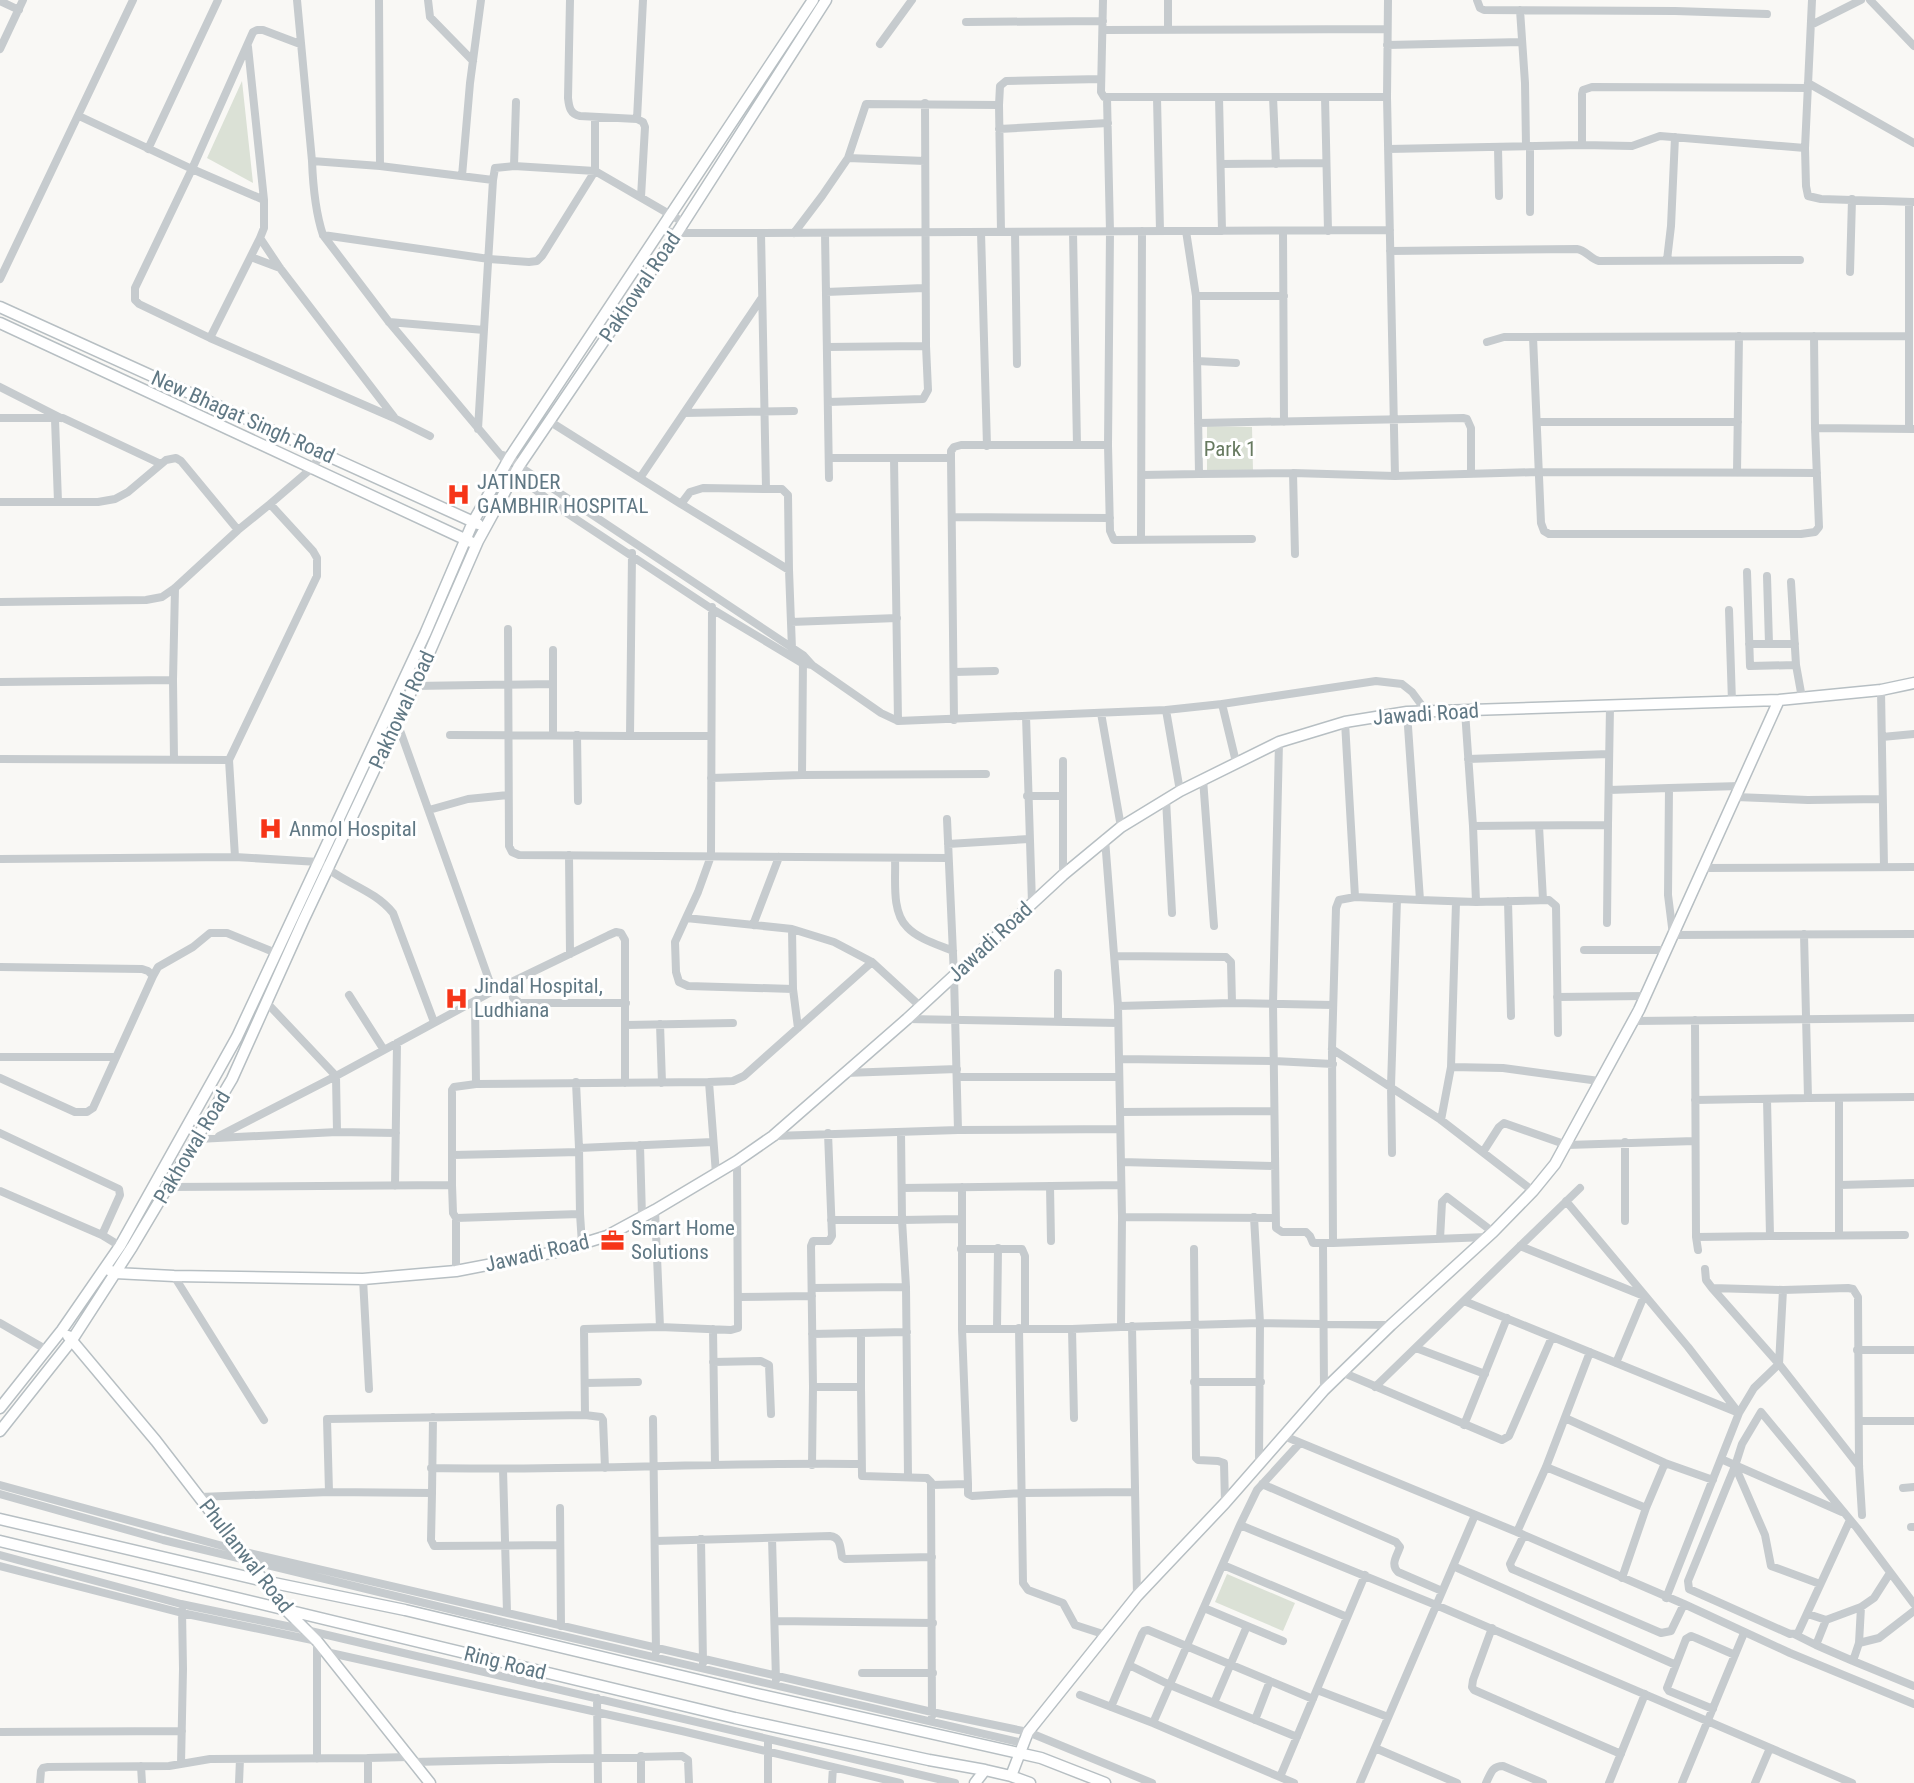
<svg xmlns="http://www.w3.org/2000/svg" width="1914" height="1783" font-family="'Roboto Condensed',sans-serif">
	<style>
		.green { fill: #dbe1d6 }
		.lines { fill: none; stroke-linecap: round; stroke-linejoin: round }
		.secondary-casing { stroke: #b7bfc3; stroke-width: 13 }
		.street { stroke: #c6cbce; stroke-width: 8 }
		.secondary { stroke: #fff; stroke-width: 10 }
		.labels { text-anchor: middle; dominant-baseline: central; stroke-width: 6; stroke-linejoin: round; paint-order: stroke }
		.street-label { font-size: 21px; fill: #607884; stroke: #fff }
		.park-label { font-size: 21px; fill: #677a60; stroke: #fff }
		.poi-label { font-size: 21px; fill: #607884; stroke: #fff; text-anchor: start }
	</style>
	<rect width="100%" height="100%" fill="#f9f8f5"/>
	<path class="green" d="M242,81l11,102 -46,-25z
		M1207,426l45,1 1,44h-46z
		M1227,1574l68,29 -12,28 -68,-29z"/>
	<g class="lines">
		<defs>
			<path id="secondary" d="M0,307l478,217
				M0,323l471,219
				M105,1268l10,5 59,3 189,3 93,-8 99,-19 52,-16 48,-26 82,-49 36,-25 134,-117 156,-144 58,-48 59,-36 99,-49 66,-20 62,-10 372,-12 102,-10 33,-7
				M68,1336l88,105 131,170 30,30 113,142
				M0,1408l62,-78 58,-84 117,-209 188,-403 48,-112 37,-65 303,-457
				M0,1431l72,-91 60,-93 100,-168 71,-158 124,-263 51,-117 41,-75 158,-233 149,-233
				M0,1519l264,62 141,29 352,84 284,64 64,25
				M0,1541l735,177 194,42 56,10 26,6 19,7
				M1011,1776l17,-44 109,-136 88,-93 99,-113 67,-65 102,-93 40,-41 22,-27 84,-154 140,-310
				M975,1783l10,-13"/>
		</defs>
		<use href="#secondary" class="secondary-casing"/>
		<path class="street" d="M297,0l15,161 68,5 113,14
			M379,0l1,166
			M428,0l2,17 43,44
			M570,0l-2,98c1,9 2,16 12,18l57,3
			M1103,0l-2,92 3,5h283l8,379
			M1477,0l3,8 4,2 191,1 92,3
			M1812,0l-7,148 1,38 2,10 13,3 93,3
			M1870,0l44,46
			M0,1l19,9
			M1520,10l5,73 1,63
			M966,22l137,-1
			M1811,25l50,-25
			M1103,30l284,-1
			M1168,30v-30
			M880,44l32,-44
			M1387,45l135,-3
			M248,47l16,153
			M0,49l23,-49
			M1808,83l106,60
			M1219,97l3,134
			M1273,97l3,67
			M1325,97l3,134
			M1387,97l1,-97
			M1107,98l3,134 -2,213
			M1157,98l3,133
			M999,105l1,-19 6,-5 95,-2
			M79,116l113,53 72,31v28l-4,10 -50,100 184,80 36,18
			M999,129l109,-6
			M1582,145l50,1 28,-10 145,12
			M1530,146v66
			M1498,147l1,49
			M148,149l70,-149
			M1388,149l194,-4v-51l1,-4 9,-3 215,1
			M848,158l77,3
			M312,161c1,26 3,50 11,74l66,87 115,137
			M1221,164l105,-1
			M514,166l2,-64
			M462,176l8,-93 11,-83
			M641,197l4,-70 -2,-5 -6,-3 6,-119
			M660,230l17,3h84l629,-3
			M1186,231l10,65 3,178 94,-1 102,3 143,-4 279,1
			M1283,231l1,191
			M981,232l6,214
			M1015,232l2,132
			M1073,232l4,213
			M794,233l28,-37 26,-38 18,-54 133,1 2,127
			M825,233l4,245
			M323,235l166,24 40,3 8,-1 5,-5 53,-85v-54
			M260,238l20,30 114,149
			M1390,251l187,-2c9,1 13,10 22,12l201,-1
			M251,257l29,11
			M1667,260l4,-34 4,-89
			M1850,272l2,-73
			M0,279l133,-279
			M826,292l98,-4
			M1196,296h88
			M389,322l95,8
			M1814,336l1,92
			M1533,337l8,186 3,8 5,3h252l14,-2 4,-5 -4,-99 99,1
			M210,338l-71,-34 -4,-4v-12l57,-119 61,-137 4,-2h6l37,14
			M1487,342l17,-5 405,-1
			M827,347l99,-1 -1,-243
			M1197,361l39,2
			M0,387l61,31
			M828,402l95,-3 5,-9 -2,-44
			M684,413l110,-2
			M0,418h63l98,46
			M55,419l3,83
			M549,421l132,83 9,-12 13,-4 63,1 -5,-256
			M1538,422h200
			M1198,423l265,-5 4,1 4,9v45
			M478,429l15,-249 2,-12 19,-2 81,5 88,51
			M1909,429v-227
			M502,455l8,2 9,9 284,189 9,10 69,48 17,8 268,-11 56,-6 154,-23 26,3 10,8 14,19
			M829,458h65l4,263
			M894,458h57
			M512,471l44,35 156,103 90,54 10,2
			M1737,472l2,-136
			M1293,473l2,81
			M1142,475l57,-1
			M640,478l121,-179
			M766,489h16l6,6 1,75
			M0,502h98l17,-3 13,-7 38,-32 10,-2 5,3 57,69 32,-26 43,47 4,7v18l-88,184 6,97
			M270,504l42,-36 10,-15
			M681,504l108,66 3,79
			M952,517l158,1
			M1141,540l1,-309
			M1747,572l3,94 46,-1 6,33
			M1767,576l2,68
			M1791,582l5,83
			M0,602l146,-2 16,-3 13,-9 63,-58
			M712,607l-1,249 -13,36 -12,26 106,11 1,60 5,39
			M1729,610l3,92
			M791,622l106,-4
			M508,629l1,217 3,6 7,3 429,3
			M1749,644h46
			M553,650v85
			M954,672l41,-1
			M0,682l173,-2
			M414,686l139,-2
			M1881,690l3,177
			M1222,704l14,58
			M1166,710l14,81
			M1465,711l8,115 135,-1 -1,98
			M1101,713l20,114
			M1026,716l6,187
			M954,720l-3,-262v-7l3,-4 7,-2h147l2,86 4,9 138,-1
			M1345,722l10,175 -16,3 -3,8 -4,141 1,194 154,-6
			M450,735l180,1 2,-183
			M577,735l1,66
			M630,736h81
			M1882,737l32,-3
			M1279,742l-6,262 3,224 6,4h24l4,4 3,7h20
			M0,759l229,1
			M1468,759l141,-5
			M174,760l-1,-80 2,-92
			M1063,761v114
			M802,775l184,-1
			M711,778l91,-3 1,-116
			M1203,779l11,147
			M1740,786l-71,2 -1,107 5,40 241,-1
			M1609,790l60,-2
			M1027,796h36
			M1736,797l72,3 74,-1
			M1166,799l6,114
			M429,810l39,-11 40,-4
			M947,819l7,157 4,154 162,-1
			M1608,825l2,-118
			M1473,826l3,76
			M1539,826l4,74
			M1105,839l13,167 4,211 -1,110 139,-4 131,2
			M948,844l81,-5
			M569,855l1,99
			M895,858c1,21 -4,53 12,69 11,12 32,18 46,24
			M0,859l235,-2 84,5c23,21 55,27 74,51l41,109
			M1703,868l211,-1
			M1355,897l65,3 -13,-188
			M1420,900l56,2 73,-2 7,6 2,127
			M1508,901l3,115
			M686,918l-11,24 1,30 3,10 9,4 105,3
			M753,925l26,-68
			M792,929l42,13 38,20
			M1804,934l4,164 106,-1
			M1584,950h82
			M1115,956l111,1 5,5 1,41
			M0,967l142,2 6,2 5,5
			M1058,973v49
			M511,983l2,15 7,5h106
			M493,991l116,-56 7,-3 5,1 4,7v143
			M349,995l35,55
			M1557,997l89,-1
			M475,1002l1,82
			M1118,1006l114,-3 101,2
			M907,1019l211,4
			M1695,1020l1,217 2,13
			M1634,1021l280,-3
			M660,1024l2,59
			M626,1025l107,-2
			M1332,1049l109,71 92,71
			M0,1057h116
			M1119,1059l155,2 59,3
			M1451,1067l52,1 96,13
			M845,1073l112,-4
			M957,1077h162
			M0,1078l75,34h12l6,-4 60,-132 5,-9 35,-20 17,-14h17l49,20
			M576,1082l3,66 134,-6
			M709,1082l24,-1 11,-5 128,-114 49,45
			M1695,1100l113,-2
			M1120,1112l154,-1
			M1441,1120l10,-53 5,-165
			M337,1132l59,1
			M0,1133l119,56 1,6 -18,40
			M828,1133l4,103 -3,5h-16l-2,5 2,141h48l1,89 65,2 4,4 1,234
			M219,1136l117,-60 -69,-73
			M774,1136l184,-6
			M198,1139l139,-7 -1,-56 157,-85 -96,-269
			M1625,1142v79
			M640,1145l2,72
			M1483,1152l16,-25 5,-4 63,22 128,-4
			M1392,1153l-1,-67 6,-187
			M452,1155l127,-3
			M1121,1162l154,4
			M452,1185l1,28 3,5 124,-4 -1,-66
			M1839,1185l75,-2
			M395,1186l2,-143
			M1050,1186l1,55
			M168,1187l284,-2v-95l2,-3 22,-3 233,-2 7,92
			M962,1187v142h110l49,-2
			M902,1188l219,-3
			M0,1191l102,44 18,11
			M1566,1201l122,146 50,65
			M580,1214l2,30
			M1122,1217l153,1
			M1254,1217l6,106 -1,140
			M831,1220h71l-1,-88
			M1839,1235v-137
			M1770,1236l135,-1
			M1696,1237l74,-1 -3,-137
			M1440,1239l2,-37 5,-5 46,35
			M1323,1244l1,146
			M1520,1246l124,50 -28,67
			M961,1249h61l3,7v72
			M1194,1249l2,209 2,2 20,1 6,2 1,40
			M1705,1269l1,11 6,8 71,2 65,-2 5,1 5,8 1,169 3,49
			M456,1271v-53
			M174,1276l90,144
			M363,1279l6,110
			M906,1287l-4,-67 59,-1
			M812,1288l94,-1 2,190
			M1712,1288l67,76 80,102
			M739,1297l73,-1
			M1464,1301l275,112
			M0,1323l47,27
			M1132,1326l5,270
			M660,1327l71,3 7,-2 -1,-167
			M1019,1328l4,255 5,7 35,13 12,22 31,10
			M713,1329l2,136
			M997,1329l1,-81
			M1072,1329l2,89
			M812,1334l95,-2
			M861,1334v53
			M1416,1348l69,26
			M1857,1350h57
			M713,1362l48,-1 8,4 2,49
			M1344,1373l158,67 7,-4 43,-99
			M1194,1382h67
			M585,1383l53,-1
			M1375,1387l205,-199
			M585,1415l16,2 2,3 2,48
			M1565,1418l100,45 48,17
			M653,1419l3,233
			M1859,1421h55
			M1464,1425l43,-107
			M1284,1436l233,96 167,72 106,49 124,51
			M1721,1459l121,53
			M812,1465l1,-78
			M1735,1466l30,69 6,31 49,18
			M1546,1467l100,41 -24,70
			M431,1468c143,3 287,-6 430,-4
			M503,1469l4,143
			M968,1484v10l4,2 51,-3 112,-1
			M1262,1484l134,58 4,5c-3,9 -10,17 -2,25l44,19
			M0,1485l241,66 691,161 96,20 124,51
			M931,1485l37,-1 -6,-155
			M1903,1488l11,-1
			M329,1492l103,1 1,-76
			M432,1493l-1,47 3,6 126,-1
			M0,1494l163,46 340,82 520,121
			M200,1497l129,-5 -2,-73 258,-4 -1,-86 76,-2 -5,-117
			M560,1508l1,118
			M1646,1508l19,-45
			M1850,1520l-52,113 -8,1 -101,-45 -1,-8 47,-115 7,-22 19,-32 96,116 57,76
			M1240,1525l17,-35 42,-46
			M1911,1527h3
			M1517,1532l29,-65 44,-115
			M1524,1535l-14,29 2,5 5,2 144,62 10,-2 13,-27
			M772,1538l4,142
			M701,1539l2,124
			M655,1541l175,-5c11,1 10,11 12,21l3,2 87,-2
			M0,1555l181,49 125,26 649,153
			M1223,1565l124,52
			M0,1566l182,47 135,28v118
			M1453,1566l223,99
			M1666,1598l73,-185 15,-25 25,-24 4,-74
			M1861,1607l-2,36 -6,18 61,25
			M1204,1608l79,33
			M1808,1614l18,6 35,-13 13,-9 16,-25
			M1826,1620l-10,25 37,16
			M775,1621l158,2
			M1492,1628l-19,52 -1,7 2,3 147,64
			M1794,1634l22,11
			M1859,1643l20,-5 35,-27
			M326,1652l356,79 218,52
			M1129,1665l41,20 127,52
			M862,1673h71
			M1317,1690l71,27
			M1080,1695l73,28 141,60
			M597,1698l1,85
			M1214,1703l33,-77
			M1111,1707l31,-73 2,-3 4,-1 165,69
			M1713,1709l-44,-18 -2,-3 19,-49 5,-3 5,2 39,17
			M1255,1720l15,-39
			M1153,1723l87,-198 196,80 416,178
			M0,1732l182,-1
			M768,1739v44
			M1375,1748l82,35
			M641,1756v27
			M413,1762l269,-6 6,4 1,23
			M181,1764l2,-95 -1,-59
			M141,1766l1,17
			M1280,1777l85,-202
			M40,1783l1,-12 2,-3 5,-1 121,-1 41,-7 158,-1
			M239,1783l1,-24
			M368,1783v-25l41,-1
			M832,1783l1,-16
			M1360,1783l115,-268
			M1486,1783c5,-10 6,-17 17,-17l40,17
			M1609,1783l36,-89
			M1682,1783l62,-150
			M1755,1783l15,-35"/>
		<use href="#secondary" class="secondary"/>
	</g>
	<defs>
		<symbol id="hospital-bare" viewBox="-9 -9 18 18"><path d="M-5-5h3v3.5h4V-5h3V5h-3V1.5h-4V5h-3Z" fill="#f63518" stroke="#fff" stroke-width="2.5" paint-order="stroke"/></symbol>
		<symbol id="office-bare" viewBox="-9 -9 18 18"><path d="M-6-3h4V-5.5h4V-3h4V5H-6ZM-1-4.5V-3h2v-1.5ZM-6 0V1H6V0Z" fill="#f63518" stroke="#fff" stroke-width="2.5" paint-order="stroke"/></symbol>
	</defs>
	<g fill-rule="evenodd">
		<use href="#hospital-bare" x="442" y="478" width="33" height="33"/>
		<use href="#hospital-bare" x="254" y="812" width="33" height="33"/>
		<use href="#hospital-bare" x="440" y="982" width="33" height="33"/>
		<use href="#office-bare" x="596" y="1224" width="33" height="33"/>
	</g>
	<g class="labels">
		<g class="street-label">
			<text transform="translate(640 287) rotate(-56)">Pakhowal Road</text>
			<text transform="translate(243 417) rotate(24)">New Bhagat Singh Road</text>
			<text transform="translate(402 710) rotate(-65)">Pakhowal Road</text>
			<text transform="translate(1426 714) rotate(-4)">Jawadi Road</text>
			<text transform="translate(990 942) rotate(-43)">Jawadi Road</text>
			<text transform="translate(192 1147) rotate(-59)">Pakhowal Road</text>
			<text transform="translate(537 1253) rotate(-13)">Jawadi Road</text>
			<text transform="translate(246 1556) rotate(52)">Phullanwal Road</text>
			<text transform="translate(505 1663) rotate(14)">Ring Road</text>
		</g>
		<g class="park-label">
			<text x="1230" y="449">Park 1</text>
		</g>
		<g class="poi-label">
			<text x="477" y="482">JATINDER<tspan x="477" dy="24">GAMBHIR HOSPITAL</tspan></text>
			<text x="289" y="829">Anmol Hospital</text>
			<text x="474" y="986">Jindal Hospital,<tspan x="474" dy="24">Ludhiana</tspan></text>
			<text x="631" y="1228">Smart Home<tspan x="631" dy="24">Solutions</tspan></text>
		</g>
	</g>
</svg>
